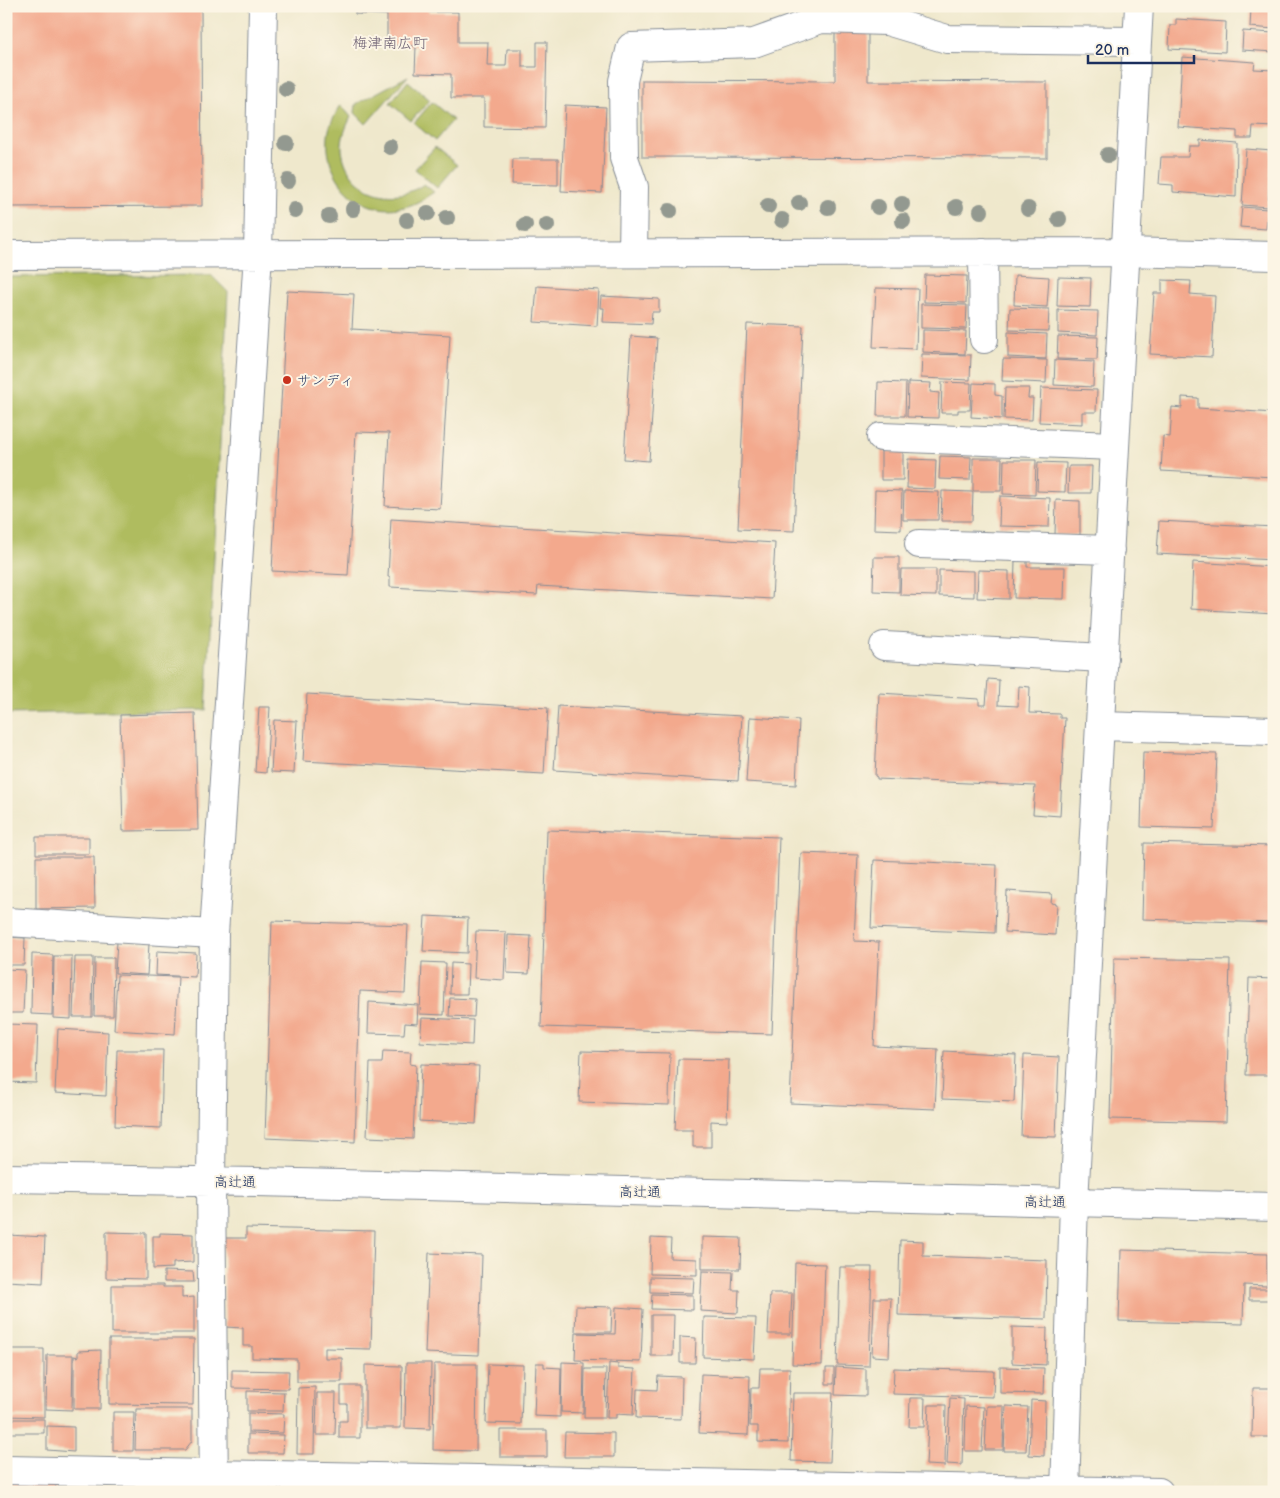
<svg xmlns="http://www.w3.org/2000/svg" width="1280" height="1498" font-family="'Balsamiq Sans','Klee One',sans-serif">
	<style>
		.green { fill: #afbc5e; stroke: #65765e }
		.building { fill: #f3a98d }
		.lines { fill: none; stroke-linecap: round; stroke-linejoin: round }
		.minor-casing { stroke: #858c95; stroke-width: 30 }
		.minor { stroke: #fff; stroke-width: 28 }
		.tree { fill: #939990 }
		.poi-dot { fill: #c8321e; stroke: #fcf5e5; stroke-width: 2 }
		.labels { text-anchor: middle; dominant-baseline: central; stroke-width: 4; stroke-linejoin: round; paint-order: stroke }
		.poi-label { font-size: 14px; fill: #1b2f5e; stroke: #fcf5e5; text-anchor: start }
		.street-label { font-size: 14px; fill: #1b2f5e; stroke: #fcf5e5 }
		.neighbourhood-label { font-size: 15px; fill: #675a6e; stroke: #fcf5e5 }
	</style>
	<rect width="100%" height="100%" fill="#fcf5e5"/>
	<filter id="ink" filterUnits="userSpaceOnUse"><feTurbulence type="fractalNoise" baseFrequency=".02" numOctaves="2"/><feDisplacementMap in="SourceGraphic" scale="10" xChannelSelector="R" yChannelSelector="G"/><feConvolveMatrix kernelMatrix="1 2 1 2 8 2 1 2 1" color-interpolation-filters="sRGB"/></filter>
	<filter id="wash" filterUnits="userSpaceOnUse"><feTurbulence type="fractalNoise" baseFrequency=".0096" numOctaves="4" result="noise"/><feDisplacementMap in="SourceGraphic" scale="20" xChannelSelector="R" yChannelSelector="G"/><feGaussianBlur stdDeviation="1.12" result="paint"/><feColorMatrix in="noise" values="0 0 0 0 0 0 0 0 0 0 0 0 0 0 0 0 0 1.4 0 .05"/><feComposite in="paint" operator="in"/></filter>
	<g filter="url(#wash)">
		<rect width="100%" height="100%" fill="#efe8cc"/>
		<path class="green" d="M408,76l-42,48 -11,-11 1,-9z
			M408,81l22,19 -19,21 -21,-18z
			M432,102l21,18 -18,21 -21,-18z
			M341,105l10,12c-5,10 -10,21 -9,33 5,41 50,57 82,34l10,8c-12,8 -21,14 -35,16 -46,8 -81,-40 -69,-82 2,-7 7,-14 11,-21z
			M435,147l22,18 -20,23 -22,-19z
			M211,275l17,17 -22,418 -200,4v-437z"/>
		<g id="blocks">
			<path class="building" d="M6,6h195l1,200 -196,1z
				M355,6h74v6h29v30h30l-1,24h19l1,-17h15v18h15v-25h10l-2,86 -61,-1v-29h-33v-24l-36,-1 1,-27 -29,-1v-30l-32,-1z
				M1251,8l23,2v19l-24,-2z
				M1176,19l50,3 -1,30 -56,-3 1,-24h6z
				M1243,31l31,2v19l-32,-2z
				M835,32h33v49l179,1v76l-405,-1v-77l193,1z
				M1182,57l73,5 -1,7 20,1v57l-21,-1 -1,12h-15v-7l-59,-4z
				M565,105l41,2 -4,86 -41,-2z
				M1200,140l37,3 -1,54 -63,-5v-7l-14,-1 2,-27h27l1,-11h11z
				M1246,149l26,2 -4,56 -26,-2z
				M513,159h45v26l-46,-1z
				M1242,207l26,2 -2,20 -26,-2z
				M925,275l42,1 -1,27 -42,-1z
				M1015,275l34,2 -2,30 -33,-2z
				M1058,277l33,1 -1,29 -33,-1z
				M1162,280l29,1 -1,13 25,2 -3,61 -62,-3 4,-61h8z
				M537,286l62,4 -2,36 -63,-4z
				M876,288l42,1 -2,60 -43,-2z
				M287,291l67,3 -2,35 98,6 -10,174 -55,-3 4,-73 -33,-1 -8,143 -76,-4z
				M601,296l58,3v13h-7l-1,12 -48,-2 1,-14h-4z
				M921,304l46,1 -1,24 -45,-1z
				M1010,308l39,1 -1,22 -39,-1z
				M1058,310l40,1 -1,24 -39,-2z
				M747,324l56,2 -9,205 -56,-2z
				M923,330l43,1 -1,23 -42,-2z
				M1008,332l39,2 -1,25 -38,-2z
				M631,336l26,2 -8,123 -25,-2z
				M1058,336l40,1 -1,23 -40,-1z
				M922,354l49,1 -1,25 -49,-2z
				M1003,359l44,1 -1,23 -44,-2z
				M1055,360l39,2 -1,25 -39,-2z
				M878,382l28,1 -1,33h-28z
				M908,382l23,1 -1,9 9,1 -1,25 -31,-1z
				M942,382l29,1 -1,27h-12v3h-17z
				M973,383l22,1v11l7,1v23l-31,-2z
				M1005,388h24l-1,10h5l-1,22 -28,-1z
				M1041,388l56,2 -1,22h-14v12l-43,-2z
				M1182,397l16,1v10l76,5v64l-113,-6 2,-35 7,1 2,-30 10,1z
				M881,451l22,1v28h-22z
				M940,456l31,1 -1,23 -31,-1z
				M973,458h29l-1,33h-28z
				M908,459l28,1 -1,29 -28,-1z
				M1004,460h32l-1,35 -32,-1z
				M1038,462l28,1 -1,29 -28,-1z
				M1069,466h23l-1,27h-23z
				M875,490l27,1 -1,39 -27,-1z
				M904,491l35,1 -1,28h-35z
				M942,491l31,1 -1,29h-31z
				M1000,496l50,2 -1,29 -50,-1z
				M1056,500l24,1v34h-25z
				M391,519l384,24 -3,56 -234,-13 -1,9 -147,-8v-10h-2z
				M1159,521l115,6v33l-117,-6z
				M874,557h25v35l-26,-1z
				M1015,561h12v6h38l-1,32 -50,-1z
				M1193,562l81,5v47l-83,-5z
				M901,569h35v27l-36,-1z
				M939,570l35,1v26l-35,-1z
				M978,570l31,1v28l-32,-1z
				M988,679l11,1 -1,25 20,1 1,-20 11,1 -1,26 31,1v4h5l-5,98 -27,-2 2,-28 -158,-7v-2l-2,-1 4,-83 100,6v6h7z
				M307,694l241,14 -4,66 -241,-13z
				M558,706l184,10 -4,65 -184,-11z
				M259,707h11l-4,66 -11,-1z
				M195,713l3,117 -75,1 -3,-116z
				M750,717l49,3 -3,65 -50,-3z
				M274,720l23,1 -3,52 -23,-1z
				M1143,752l74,2 -3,75 -73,-2z
				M547,830l232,7 -7,197 -231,-7z
				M36,837h53v17h-53z
				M1144,843l130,3v77l-132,-4z
				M801,853l57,2 -4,86 25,1 -5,104 64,3 -3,60 -145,-6z
				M36,857h58l1,51 -59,1z
				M874,860l123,5 -2,68 -124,-5z
				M1007,891l45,3 -1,9 6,1 -2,31 -50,-3z
				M425,916l43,2 -1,35 -44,-2z
				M272,921l136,4 -3,68 -45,-2 -5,151 -90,-4z
				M476,931l30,1 -2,48 -30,-2z
				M508,935l23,1 -2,38 -22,-1z
				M6,937l19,1 -1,27h-18z
				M117,942l32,2 -2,31 -32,-2z
				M157,951l39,2 -1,24 -39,-2z
				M32,954l21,1 -1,60 -21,-1z
				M54,956h18l-1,63 -18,-1z
				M75,957h18l-1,60h-19z
				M95,958h19l-1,58h-19z
				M1114,958l116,2 -4,162 -116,-3z
				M422,962l24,1 -2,52 -24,-1z
				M451,963l17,1 -1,30h-17z
				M6,969l19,1 -2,43h-17z
				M117,975l61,2 -3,57 -61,-4z
				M1249,978l25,1v96h-28z
				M450,998l25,1 -1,18 -25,-1z
				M369,1002l49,3 -1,19 -12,-1 -1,11 -36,-1z
				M422,1018l51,2 -1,25 -52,-3z
				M6,1024l32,1 -2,58 -30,-1z
				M58,1029l50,3 -2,64 -51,-3z
				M117,1050h46l-2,78 -46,-2z
				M383,1051l28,1 -1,12 6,1 -3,74 -46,-2 3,-74h12z
				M581,1051l89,2 -1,52 -90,-3z
				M944,1051l72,4 -2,47 -72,-3z
				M1024,1055l35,2 -3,80 -35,-1z
				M678,1059l51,1 -2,62 -16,-1v26h-18v-17h-18z
				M421,1064l58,2 -3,58 -57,-3z
				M6,1224h2v11l37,2 -2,46 -37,-2z
				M246,1228l128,3 -3,118 -46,-1v10h17v24h-45v-23l-45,-1v-12h-9v-18l-18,-1 -2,-89h23z
				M106,1232l40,1v46l-40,-1z
				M160,1233l33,1v28l-20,1v5l-20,1v-33h7z
				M702,1237l39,1 -1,31h-38z
				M651,1238l20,1 -1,19 27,1v16l-47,-1z
				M900,1240l23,1v15l124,4 -1,59 -148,-4z
				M1121,1250l146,4v32l-23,-1 -1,39 -124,-3z
				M429,1253l53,2 -3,100 -54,-2z
				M795,1263l30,1 -3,101 -30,-1z
				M840,1267h32l-3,99 -32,-1z
				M164,1271l29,1 1,10h-30z
				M702,1271l31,1 -1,18h7l-1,23 -38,-2z
				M650,1277l44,1 -1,15 -43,-1z
				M112,1285h51v2h19v11l12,-1v36h-82z
				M1249,1289h25v11h-25z
				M770,1293h22l-2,41h-22z
				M652,1294l41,1v15l-42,-1z
				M874,1298h17l-2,59 -17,-1z
				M576,1306l36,1 -1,25h-36z
				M616,1307l27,2 -2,53 -66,-2 1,-27 39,1z
				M651,1315h23l-1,41h-22z
				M704,1317l52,1 -2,41 -51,-2z
				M1012,1327l35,1 -1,37 -34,-2z
				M680,1337l16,1 -1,25h-15z
				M109,1339h85l-1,66 -84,-1z
				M6,1349h38v68l-38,-1z
				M101,1350l-1,59h-26v-53l4,1v-6z
				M47,1355h26l-1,55 -26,-1z
				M562,1362l22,1 -1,50 -22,-1z
				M406,1363h25l-1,66 -25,-1z
				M536,1363h8v4l17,1 -1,49 -26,-1z
				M609,1363l9,1v4l17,1 -2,46 -17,-1v4h-9z
				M434,1364h43l-1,87 -43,-1z
				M488,1364l35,1 -2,59 -35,-1z
				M365,1365l37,1 -1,62h-36z
				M836,1367l30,2v27l-31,-1z
				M1000,1367l44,1 -1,26 -43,-1z
				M760,1368h30l-2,75 -30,-1v-16h-8l1,-38h8z
				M826,1368h8v16h-8z
				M894,1368l100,3 -1,26 -100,-3z
				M585,1369h21l-1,49h-21z
				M232,1370l57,1 -1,18 -56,-1z
				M701,1374l49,2 -2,59 -49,-2z
				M658,1376l24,1 -1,42 -45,-1 1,-29 20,1z
				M341,1386h19v52h-21v-17h8v-17h-6z
				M315,1387l-1,67h-17l1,-66z
				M1253,1388h21v49h-22z
				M247,1391l37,1 -1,19h-36z
				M317,1393h19l-1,42h-19z
				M793,1393h40l-3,69 -39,-1z
				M910,1398h15l-1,29h-15z
				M950,1398l14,1 -2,66 -15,-1z
				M1031,1400l14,1 -1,55 -15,-1z
				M929,1405h17l-1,61 -19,-1z
				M966,1406l18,1 -2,44h-17z
				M987,1406h17l-1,44h-18z
				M1006,1406l22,1 -2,44h-22z
				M136,1409h56v32l-7,9h-50z
				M113,1412h21l-1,39h-20z
				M248,1413l36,1 -1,19 -35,-1z
				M6,1419h38v14h-38z
				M47,1426l27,1v25l-27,-2z
				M500,1430h47v27h-47z
				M565,1432l49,1v24h-50z
				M248,1434l36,1 -1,18h-35z
				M6,1483l50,1 -1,8h-49z
				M140,1487l56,1v4h-56z
				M250,1488h58v4h-58z"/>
		</g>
	</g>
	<g filter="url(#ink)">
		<use href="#blocks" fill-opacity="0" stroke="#858c95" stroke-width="1"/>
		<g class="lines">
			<defs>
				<path id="minor" d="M983,252l1,87
					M633,253l1,-66 -10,-29 -1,-77 8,-34 123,-4 67,-24 66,2 60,18 190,2
					M6,255l1119,-3 149,4
					M881,437l234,9
					M919,544l191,6
					M884,646l220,12
					M1100,726l174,5
					M6,922l208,12
					M6,1178l251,4 1017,25
					M6,1470l1153,22
					M214,1492l-3,-311 3,-247 44,-680 5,-248
					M1065,1492l9,-290 65,-1196"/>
			</defs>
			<use href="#minor" class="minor-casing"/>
			<use href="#minor" class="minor"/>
		</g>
		<g class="tree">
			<circle cx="286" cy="89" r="8"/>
			<circle cx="286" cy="143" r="8"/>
			<circle cx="390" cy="147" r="8"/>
			<circle cx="1108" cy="155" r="8"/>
			<circle cx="288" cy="181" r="8"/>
			<circle cx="799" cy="203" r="8"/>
			<circle cx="902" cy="204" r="8"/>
			<circle cx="768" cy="206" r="8"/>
			<circle cx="828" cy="207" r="8"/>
			<circle cx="878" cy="207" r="8"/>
			<circle cx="956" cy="207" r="8"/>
			<circle cx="353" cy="209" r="8"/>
			<circle cx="1028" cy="209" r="8"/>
			<circle cx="295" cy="210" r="8"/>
			<circle cx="670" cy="211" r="8"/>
			<circle cx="981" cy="211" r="8"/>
			<circle cx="428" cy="213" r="8"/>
			<circle cx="329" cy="216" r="8"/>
			<circle cx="447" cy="218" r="8"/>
			<circle cx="1059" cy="219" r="8"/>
			<circle cx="407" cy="220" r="8"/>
			<circle cx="782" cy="220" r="8"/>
			<circle cx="903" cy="221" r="8"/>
			<circle cx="525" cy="225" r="8"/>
			<circle cx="547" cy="225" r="8"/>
		</g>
	</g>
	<circle class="poi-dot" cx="287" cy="380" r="5"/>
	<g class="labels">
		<g class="poi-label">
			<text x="297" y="380">サンディ</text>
		</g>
		<g class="street-label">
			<text transform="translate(235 1182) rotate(1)">高辻通</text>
			<text transform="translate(640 1192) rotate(1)">高辻通</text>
			<text transform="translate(1045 1202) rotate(1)">高辻通</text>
		</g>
		<g class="neighbourhood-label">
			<text x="390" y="43">梅津南広町</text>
		</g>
	</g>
	<rect width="1280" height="1498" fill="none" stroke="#fcf5e5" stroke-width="25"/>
	<path d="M1088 55v8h106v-8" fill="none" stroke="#1b2f5e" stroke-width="2.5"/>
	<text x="1095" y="55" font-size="15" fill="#1b2f5e" stroke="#fcf5e5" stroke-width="4" paint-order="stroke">20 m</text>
</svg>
